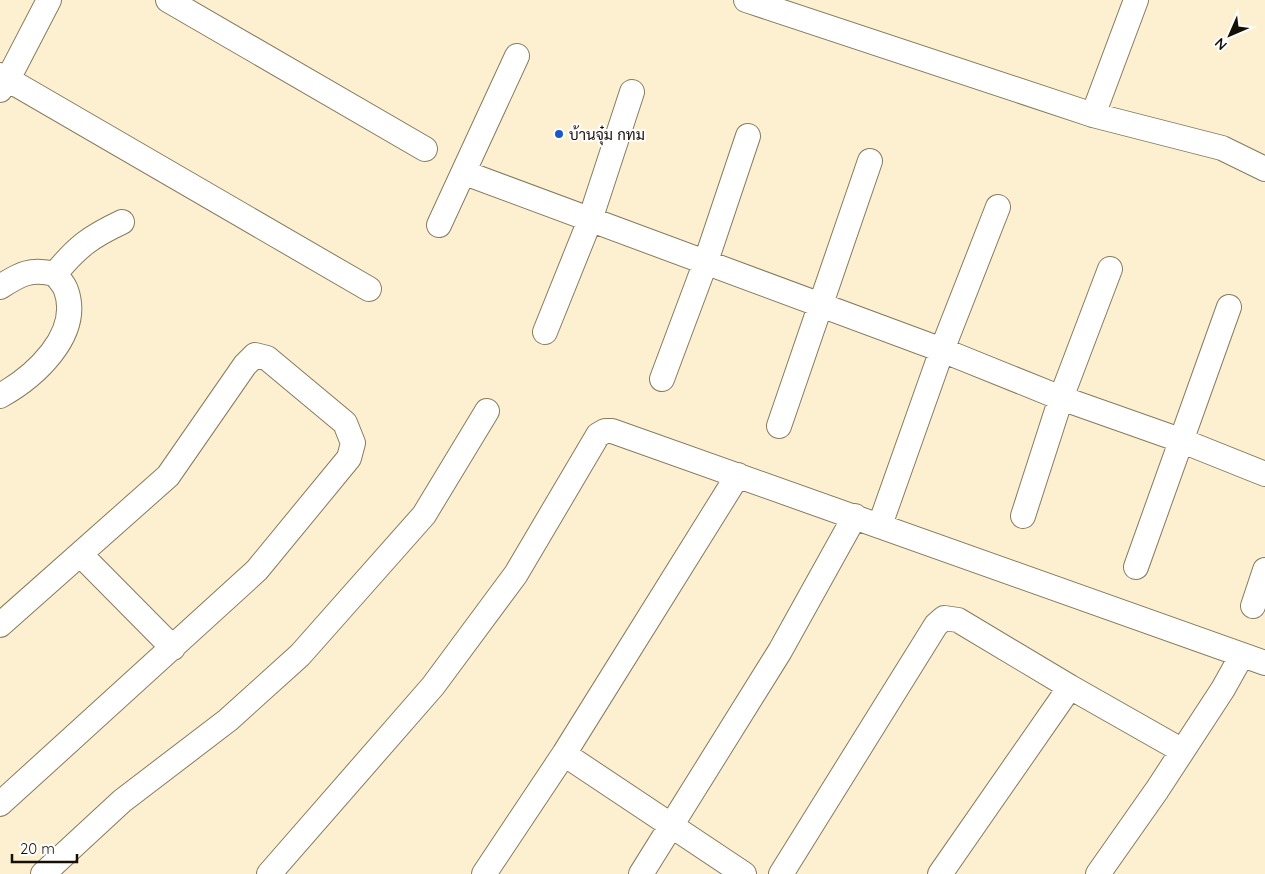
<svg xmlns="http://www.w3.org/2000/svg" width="1265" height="874" font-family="Quicksand,Sarabun,sans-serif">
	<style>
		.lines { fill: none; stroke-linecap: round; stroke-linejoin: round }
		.minor-casing { stroke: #867b5f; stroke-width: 26 }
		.minor { stroke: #fff; stroke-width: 24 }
		.poi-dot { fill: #185ac5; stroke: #fefefe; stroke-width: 2 }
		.labels { text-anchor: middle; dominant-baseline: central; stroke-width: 4; stroke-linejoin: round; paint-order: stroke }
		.poi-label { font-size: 15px; fill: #141006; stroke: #fefefe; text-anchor: start }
	</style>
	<rect width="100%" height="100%" fill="#fcf0d1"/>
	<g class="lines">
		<defs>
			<path id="minor" d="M168,0l257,149
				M746,0l347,115 129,33 43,21
				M0,75l369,214
				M0,90l8,-11 41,-79
				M1093,115l43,-115
				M465,173l477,177 119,48 119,42 85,34
				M439,225l78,-169
				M55,274c22,-27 35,-37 67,-52
				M0,287c20,-13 31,-19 55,-13 3,4 9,10 11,16 16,45 -32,87 -66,106
				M545,332l45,-112 42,-128
				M662,379l43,-115 43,-128
				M779,426l91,-265
				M1023,516l38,-118 49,-129
				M880,525l62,-175 56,-143
				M81,555l92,93
				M1136,567l93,-260
				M1253,606l12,-36
				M0,625l168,-149 77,-111 10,-10 12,3 78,65 8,20 -4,15 -92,112 -257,234
				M564,754l180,120
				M43,874l79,-73 106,-81 72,-65 124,-140 63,-104
				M269,874l164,-188 83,-112 82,-139 7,-4h7l653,232
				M484,874l80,-120 174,-279
				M641,874l139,-223 75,-135
				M781,874l155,-249 8,-7 14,2 112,67 111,63
				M940,874l130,-187
				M1098,874l59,-84 66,-101 19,-34"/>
		</defs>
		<use href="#minor" class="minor-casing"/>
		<use href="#minor" class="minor"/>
	</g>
	<circle class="poi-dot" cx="559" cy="134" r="5"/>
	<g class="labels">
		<g class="poi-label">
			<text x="569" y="134">บ้านจุ๋ม กทม</text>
		</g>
	</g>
	<g transform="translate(1230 35) rotate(225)" stroke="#fefefe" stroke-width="4" paint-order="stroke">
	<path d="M0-4L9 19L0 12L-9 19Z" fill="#141006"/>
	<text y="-8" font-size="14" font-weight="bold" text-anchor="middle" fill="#141006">N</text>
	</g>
	<path d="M12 854v8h65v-8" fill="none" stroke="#141006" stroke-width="2.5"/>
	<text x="20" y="854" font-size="15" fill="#141006" stroke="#fefefe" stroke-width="4" paint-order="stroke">20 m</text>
</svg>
